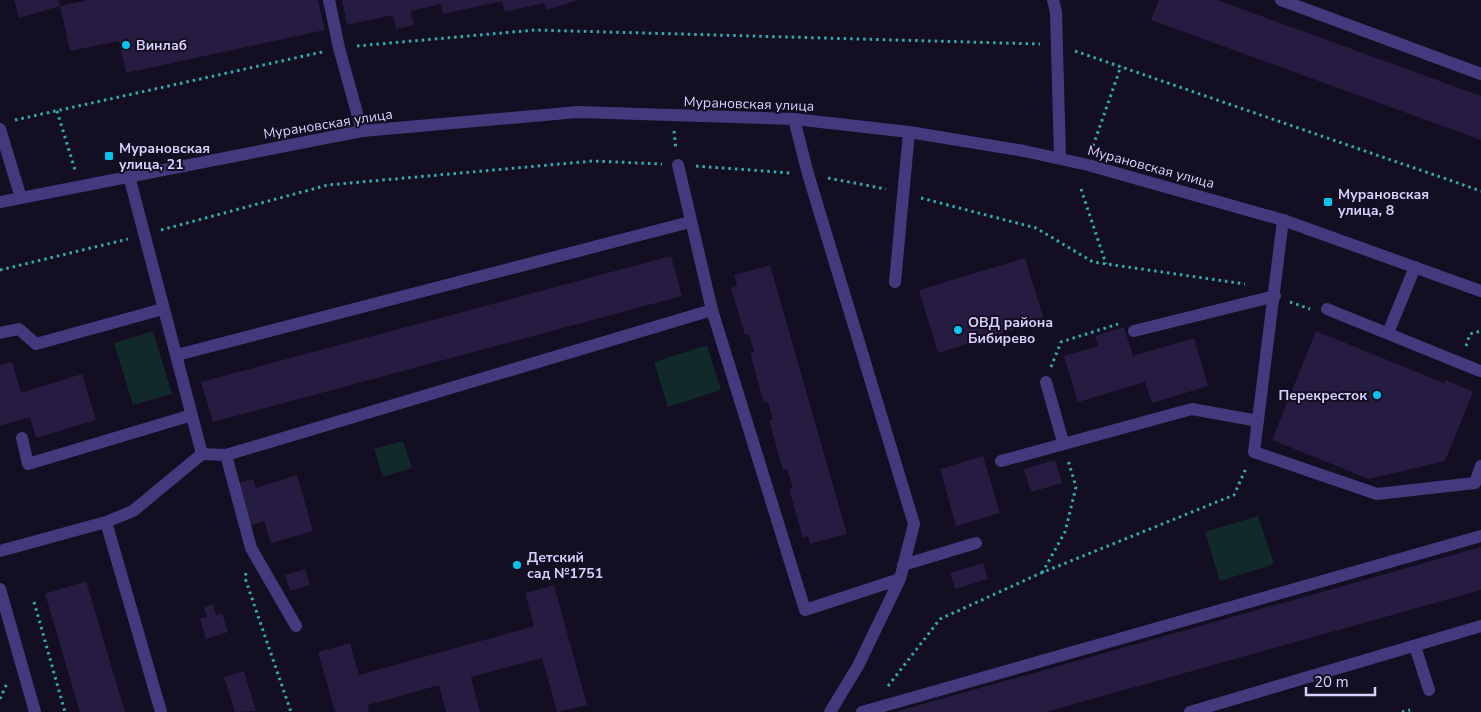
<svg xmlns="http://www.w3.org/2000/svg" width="1481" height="712" font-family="'Nunito Sans',sans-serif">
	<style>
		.green { fill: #11292a }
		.building { fill: #261b41 }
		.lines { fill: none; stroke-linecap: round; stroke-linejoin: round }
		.path { stroke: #32abae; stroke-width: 3; stroke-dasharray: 2.5 4; stroke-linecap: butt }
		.service { stroke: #433a7e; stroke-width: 12 }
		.minor { stroke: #433a7e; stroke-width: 12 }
		.poi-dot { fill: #08c4f0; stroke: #130e21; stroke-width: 2 }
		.labels { text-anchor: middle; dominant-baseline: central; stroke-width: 4; stroke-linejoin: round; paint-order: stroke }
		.poi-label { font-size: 14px; font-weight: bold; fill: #d9cffd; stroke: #130e21; text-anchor: start }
		.street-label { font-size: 14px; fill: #d9cffd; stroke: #130e21 }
	</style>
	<rect width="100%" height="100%" fill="#130e21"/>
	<path class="green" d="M153,331l19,63 -39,11 -19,-62z
		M707,345l14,45 -53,17 -14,-45z
		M403,441l9,27 -29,9 -9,-28z
		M1258,516l16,48 -54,17 -15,-49z"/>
	<path class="building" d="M14,0h45l1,6 -41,12z
		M88,0h230l7,30 -199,43 -7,-32 -49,10 -10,-45z
		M342,0h237l-33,10 -2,-7 -39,9 -3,-11 -59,13 -2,-10 -30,7 3,14 -18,4 -3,-14 -46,10z
		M1159,0h58l264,96v44l-330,-120z
		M671,256l11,40 -469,126 -12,-40z
		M1025,258l19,62 -106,33 -19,-63z
		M770,265l77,269 -37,10 -2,-8 -5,2 -14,-49 4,-1 -6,-19 -4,1 -14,-50 4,-1 -5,-17 -4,1 -14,-50 4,-1 -5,-18 -4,1 -14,-47 6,-2 -3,-11z
		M1124,327l9,29 61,-18 14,48 -56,17 -7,-21 -67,20 -14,-46 34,-10 -3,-10z
		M1316,331l128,52 2,-3 27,12 -28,69 -76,18 -97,-39z
		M12,362l9,31 61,-19 14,46 -60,18 -6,-21 -30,9v-61z
		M983,456l17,57 -44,13 -16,-57z
		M1055,460l7,23 -31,9 -7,-23z
		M297,475l16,56 -42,12 -7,-22 -16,5 -13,-42 18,-5 3,9z
		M1481,547v43l-435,122h-151z
		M983,563l5,16 -33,10 -5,-16z
		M305,569l5,16 -20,6 -5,-16z
		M86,581l39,131h-45l-35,-118z
		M554,585l33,120 -30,7 -15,-54 -71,19 9,35h-34l-7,-27 -71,20 1,7h-34l-17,-60 32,-9 9,32 175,-49 -9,-33z
		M213,604l3,11 6,-2 6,19 -22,7 -6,-20 7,-2 -3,-10z
		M244,671l12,40 -21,1 -11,-35z"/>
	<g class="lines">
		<path class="path" d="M357,46l178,-16 505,14
			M1075,51l406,140
			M57,111l18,59
			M15,120l307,-68
			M674,131l2,19
			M1093,146l28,-80
			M696,166l94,7
			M828,178l58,11
			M1081,189l25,75
			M921,198l115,30 57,34 152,22
			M161,230l167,-45 265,-24 69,3
			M0,270l128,-31
			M1290,302l20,7
			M1466,346l4,-12 11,-3
			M1051,367l10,-25 57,-18
			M246,573l-1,5 46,134
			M1042,573l23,-41 11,-45 -8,-27
			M34,602l31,110
			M888,686l52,-67 101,-46 193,-78 13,-29
			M0,699l8,-18
			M1402,712l8,-2"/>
		<path class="service" d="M329,0l10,48 23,83
			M1053,0l3,12 4,146
			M1281,0l200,74
			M794,119l14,55 106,350 -14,55 -42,87 -28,46
			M0,129l21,69
			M678,165l34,145
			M129,176l73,278
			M1283,220l-29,232 123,42 98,-11 6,-17
			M895,282l14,-150
			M1327,309l153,62
			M1134,331l141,-35
			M0,333l19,-4 17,15 127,-35
			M1388,333l27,-66
			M177,355l513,-133
			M1046,382l17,60
			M22,438l6,26 164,-49
			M226,455l25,93 45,78
			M1001,461l191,-52 66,12
			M106,522l55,190
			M0,551l106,-29 27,-11 69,-57 24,1 486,-145 93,300 95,-31
			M903,565l73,-22
			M0,589l35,123
			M1415,646l14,44
			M862,712l619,-176
			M1190,712l291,-86"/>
		<path class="minor" d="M0,202l362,-71 216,-19 216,7 115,13 115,19 64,14 195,55 198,71"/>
	</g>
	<g class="poi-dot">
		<circle cx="126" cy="45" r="5"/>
		<rect x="104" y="151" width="10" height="10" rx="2.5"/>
		<rect x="1323" y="197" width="10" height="10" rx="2.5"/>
		<circle cx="958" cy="330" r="5"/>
		<circle cx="1377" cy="395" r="5"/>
		<circle cx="517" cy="565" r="5"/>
	</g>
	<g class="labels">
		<g class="poi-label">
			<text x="136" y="45">Винлаб</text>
			<text x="119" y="148">Мурановская<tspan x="119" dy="16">улица, 21</tspan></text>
			<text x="1338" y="194">Мурановская<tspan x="1338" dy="16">улица, 8</tspan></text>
			<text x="968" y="322">ОВД района<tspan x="968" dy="16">Бибирево</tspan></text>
			<text x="1367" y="395" text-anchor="end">Перекресток</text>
			<text x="527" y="557">Детский<tspan x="527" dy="16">сад №1751</tspan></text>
		</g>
		<g class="street-label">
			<text transform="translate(749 104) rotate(2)">Мурановская улица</text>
			<text transform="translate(328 124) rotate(-9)">Мурановская улица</text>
			<text transform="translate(1151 167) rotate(15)">Мурановская улица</text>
		</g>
	</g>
	<path d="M1306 687v8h69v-8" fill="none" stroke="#d9cffd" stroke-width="2.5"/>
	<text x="1314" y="687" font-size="15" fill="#d9cffd" stroke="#130e21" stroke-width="4" paint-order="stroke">20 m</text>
</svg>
